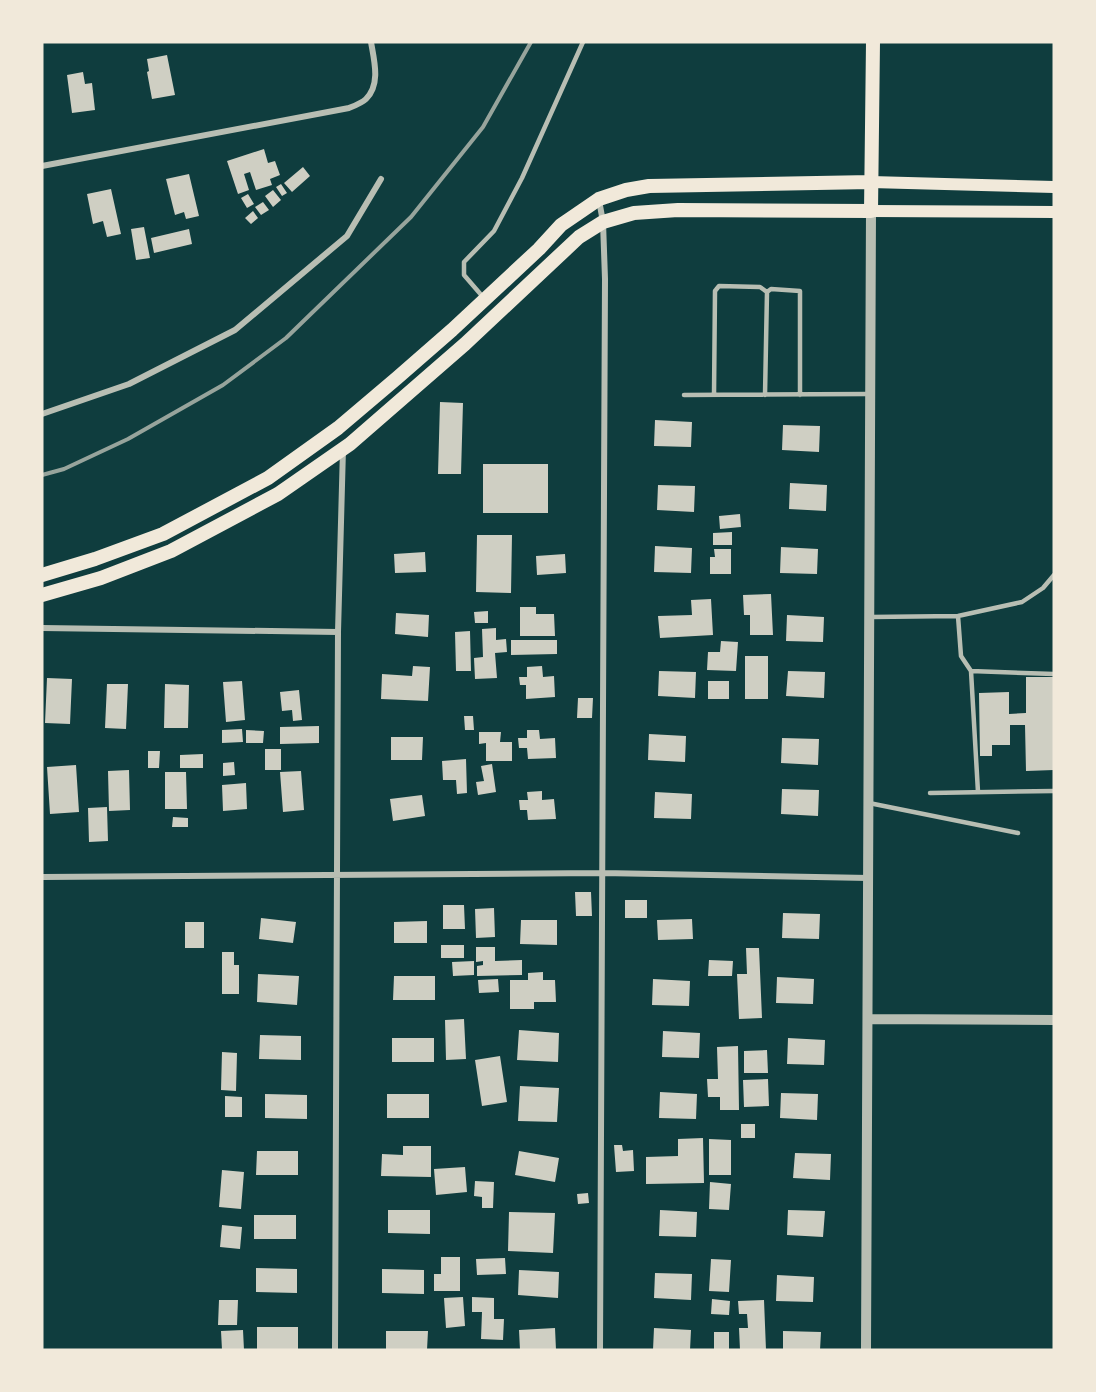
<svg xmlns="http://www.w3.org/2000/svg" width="1096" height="1392" font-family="Poppins,sans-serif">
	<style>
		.building { fill: #cfcfc3 }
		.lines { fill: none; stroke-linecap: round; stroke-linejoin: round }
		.service { stroke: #b8beb3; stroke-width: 4.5 }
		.minor { stroke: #b8beb3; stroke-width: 6 }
		.tertiary { stroke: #b8beb3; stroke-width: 10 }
		.secondary { stroke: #f1e9da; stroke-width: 12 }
		.trunk { stroke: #f1e9da; stroke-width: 14 }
		.rail { stroke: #97a49c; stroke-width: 4 }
	</style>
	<rect width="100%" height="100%" fill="#0f3d3e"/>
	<path class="building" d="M167,55l8,40 -23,4 -5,-27 2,-1 -2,-12z
		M83,72l2,12 7,-1 3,27 -23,3 -5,-38z
		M264,149l4,14 7,-2 5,14 -10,4 2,6 -16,5 -6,-18 -6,2 5,16 -11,4 -11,-33z
		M303,167l7,9 -18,16 -8,-9z
		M189,174l10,42 -13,3 -2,-7 -9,3 -9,-36z
		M281,184l6,9 -5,3 -6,-9z
		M111,189l10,45 -14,3 -4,-16 -10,3 -6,-30z
		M273,190l8,10 -8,7 -8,-11z
		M248,194l6,10 -7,4 -6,-10z
		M263,202l6,8 -8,5 -6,-8z
		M253,211l5,7 -7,6 -6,-6z
		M144,227l6,31 -14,2 -5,-31z
		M189,229l3,15 -38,9 -3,-15z
		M440,402l23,1 -2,71h-23z
		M655,420l37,2 -1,25 -37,-1z
		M783,425l37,1 -1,26 -37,-2z
		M483,464h65v49h-65z
		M790,483l37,2 -1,26 -37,-2z
		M658,485l37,1 -1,26 -37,-2z
		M740,514l1,13 -21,2 -1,-13z
		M732,532v13h-19v-12z
		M477,535h35l-1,58 -35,-1z
		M655,546l37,2 -1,25 -37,-1z
		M781,547l37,2 -1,25 -37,-1z
		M714,549h17v25h-21v-17h5z
		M425,552l1,20 -31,1 -1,-19z
		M565,554l1,19 -29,2 -1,-19z
		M771,594l2,41h-23v-20h-6l-1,-20z
		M711,599l2,36 -53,3 -2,-22 34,-1 -1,-15z
		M520,607h16v7h18l1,22h-35z
		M488,611v12h-13l-1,-11z
		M396,613l33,2 -1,22 -33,-3z
		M787,615l37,2 -1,25 -37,-1z
		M496,628v12l10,-1 1,13 -12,1 2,25 -22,1 -1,-21 9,-1 -1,-28z
		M470,631l1,40h-15l-1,-39z
		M511,640h46v14l-46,1z
		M721,641l17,1 -2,29 -29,-1 1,-18h12z
		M745,656h23v43h-23z
		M413,666l17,1 -2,34 -47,-2 1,-25 30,2z
		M542,666l1,11 11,-1 1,21 -29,2v-14h-6l-1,-8h8v-10z
		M659,671l37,1 -1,26 -37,-2z
		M788,671l37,1 -1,26 -38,-2z
		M1026,677h28v93l-28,1 -1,-46h-15v20h-18v11h-12l-1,-63 30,-1v22l17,-1z
		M47,678l25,1 -2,45 -25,-1z
		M242,681l3,39 -19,2 -3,-40z
		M708,681h21v18h-21z
		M107,684h21l-2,45 -21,-1z
		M165,684l24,1 -1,43h-24z
		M299,690l3,30 -9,1 -1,-11 -10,1 -2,-19z
		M578,698h15l-1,20h-15z
		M464,716h9l1,14h-9z
		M319,726v17l-39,1v-17z
		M242,729l1,13 -21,1v-13z
		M246,730l18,1 -1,12h-17z
		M527,730h12l1,9 15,-1 1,20 -28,1 -1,-11h-8l-1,-10h9z
		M479,732h22l-1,10h12v19h-26v-18l-7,1z
		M649,734l37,2 -1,26 -37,-2z
		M391,737h32l-1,23h-31z
		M782,738l37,1 -1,26 -37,-2z
		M265,749h16v21h-16z
		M148,751h12l-1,17h-11z
		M203,754v14h-23v-13z
		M466,759l1,34 -10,1 -1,-14h-13l-1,-19z
		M234,762l1,13 -12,1v-13z
		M492,764l4,28 -18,3 -2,-13 8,-1 -3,-15z
		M76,765l3,47 -29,2 -3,-47z
		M129,770l1,40 -21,1 -1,-40z
		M301,771l3,39 -21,2 -3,-40z
		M165,772h21l1,37h-22z
		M246,783l1,26 -24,2 -1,-26z
		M782,789l37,1 -1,26 -37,-2z
		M542,791v9l12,-1 2,20 -28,1 -1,-10h-7l-1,-10h9l-1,-8z
		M655,792l37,2 -1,25 -37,-1z
		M422,795l3,21 -32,5 -3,-22z
		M107,807l1,34 -19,1 -1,-34z
		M173,817l15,1v9h-16z
		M575,892h16l1,24h-16z
		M625,900h22v18h-22z
		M443,905h21l1,24h-22z
		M494,908l1,29 -19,1 -1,-29z
		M783,913l37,1 -1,25 -37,-1z
		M261,918l35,4 -3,21 -34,-4z
		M692,919l1,20 -35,1 -1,-20z
		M521,920h36v25l-37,-1z
		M427,921v22h-33v-21z
		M185,922h19v26h-19z
		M441,945h23v13h-23z
		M476,947h19v14l27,-1v15l-45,1v-10l6,-1v-4l-7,1z
		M746,948h13l3,70 -23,1 -2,-45h10z
		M222,952h12v13h5v29h-17z
		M709,960l24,1 -1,15h-24z
		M474,961v14l-21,1 -1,-14z
		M543,972v8h12l1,22h-22v7h-24v-29h18v-7z
		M258,974l41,2 -2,29 -40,-3z
		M394,976h41v24h-42z
		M777,977l37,2 -1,25 -37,-1z
		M498,979l1,13 -20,1 -1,-13z
		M653,979l37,2 -1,25 -37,-1z
		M464,1019l2,40 -20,1 -1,-40z
		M519,1030l40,3 -1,29 -41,-2z
		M663,1031l37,2 -1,25 -37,-1z
		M260,1035l41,1v24l-42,-1z
		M392,1038h42v24h-42z
		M788,1038l37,2 -1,25 -37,-1z
		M738,1046l1,64h-19v-13h-12l-1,-18h11l-1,-32z
		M767,1050l1,23h-24v-22z
		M222,1052l15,1 -1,38 -15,-1z
		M500,1056l7,46 -25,4 -7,-46z
		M768,1079l1,27 -25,1 -1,-27z
		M520,1086l39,2 -2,34 -39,-1z
		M660,1092l37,2 -1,25 -37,-1z
		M781,1093l37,1 -1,26 -37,-2z
		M265,1094l42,1v24l-42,-1z
		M387,1094h42v24h-42z
		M225,1096l17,1v20h-17z
		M741,1124h14v14h-14z
		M703,1138l1,45 -58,1v-27l32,-1v-17z
		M709,1139l22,1v35h-22z
		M614,1145h8l1,6 10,-1 1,21 -18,1z
		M403,1146h28v31l-50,-1 1,-22 21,1z
		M257,1151h41v24h-42z
		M519,1151l40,7 -4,24 -40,-7z
		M795,1153l36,1 -1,26 -37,-2z
		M465,1167l2,25 -31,3 -2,-26z
		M222,1170l22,2 -3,37 -22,-2z
		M475,1181l19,1 -1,26h-11v-11l-8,-1z
		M710,1182l21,2 -2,26 -20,-1z
		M588,1193l1,10 -11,1 -1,-10z
		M388,1210h42v24l-42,-1z
		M660,1210l37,2 -1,25 -37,-1z
		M788,1210l37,1 -2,26 -36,-2z
		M509,1212l46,1 -2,40 -45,-2z
		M254,1215h42v24h-42z
		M222,1225l20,2 -2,22 -20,-2z
		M441,1257h19v34h-26v-17h7z
		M505,1258l1,16 -29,1 -1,-16z
		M711,1259l20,1 -2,32 -20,-1z
		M256,1268l41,1v24l-41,-1z
		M382,1269l42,1v24l-42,-1z
		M519,1270l40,2 -1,26 -40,-3z
		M655,1273l37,1 -1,26 -37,-2z
		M777,1275l37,2 -1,25 -37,-1z
		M463,1297l2,29 -19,2 -2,-30z
		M472,1297l22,1v21h10l-1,21 -22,-1 1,-27h-10z
		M712,1299l18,2 -1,14 -18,-1z
		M219,1300h19l-1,25h-19z
		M764,1300l2,50h-26l-1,-22h9l-1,-14h-8l-1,-13z
		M257,1327h41v23h-41z
		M555,1328l1,22h-36l-1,-20z
		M654,1328l37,2 -1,20h-37z
		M243,1330l1,20h-22l-1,-19z
		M386,1331h42l-1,19h-41z
		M783,1331l38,1 -1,18h-37z
		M714,1332h15v18h-15z"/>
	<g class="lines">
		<path class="service" d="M483,297l-19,-22v-13l30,-31 28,-53 61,-136
			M684,395l186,-1
			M714,395l1,-104 4,-5 41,1 7,5 4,-3 29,2v104
			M765,395l2,-103
			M958,616l3,40 10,15 83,3
			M871,617l87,-1 64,-14 21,-14 11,-13
			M971,671l7,121
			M930,793l124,-2
			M869,803l149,30"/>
		<path class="minor" d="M42,166l307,-58c5,-2 13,-5 17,-9 15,-15 8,-39 5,-57
			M599,200l4,22 2,57 -5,1071
			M42,414l87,-30 106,-54 112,-94 34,-57
			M42,628l296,4
			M42,877l560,-4 267,5
			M335,1350l3,-718 5,-183"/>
		<path class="tertiary" d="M869,1019l185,1
			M866,1350l5,-1139"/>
		<path class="secondary" d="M871,182l183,5
			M871,211l183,1"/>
		<path class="trunk" d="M42,575l53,-16 68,-25 105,-56 70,-50 59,-50 55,-48 87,-81 22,-24 38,-26 27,-9 23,-4 222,-4
			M42,595l59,-17 70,-27 107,-57 72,-50 115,-100 114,-107 24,-15 31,-9 44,-3 193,1 2,-169"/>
		<path class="rail" d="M42,475l22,-6 64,-30 95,-54 63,-47 125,-121 72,-90 48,-85"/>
	</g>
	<rect width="1096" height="1392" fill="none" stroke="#f1e9da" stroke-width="87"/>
</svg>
